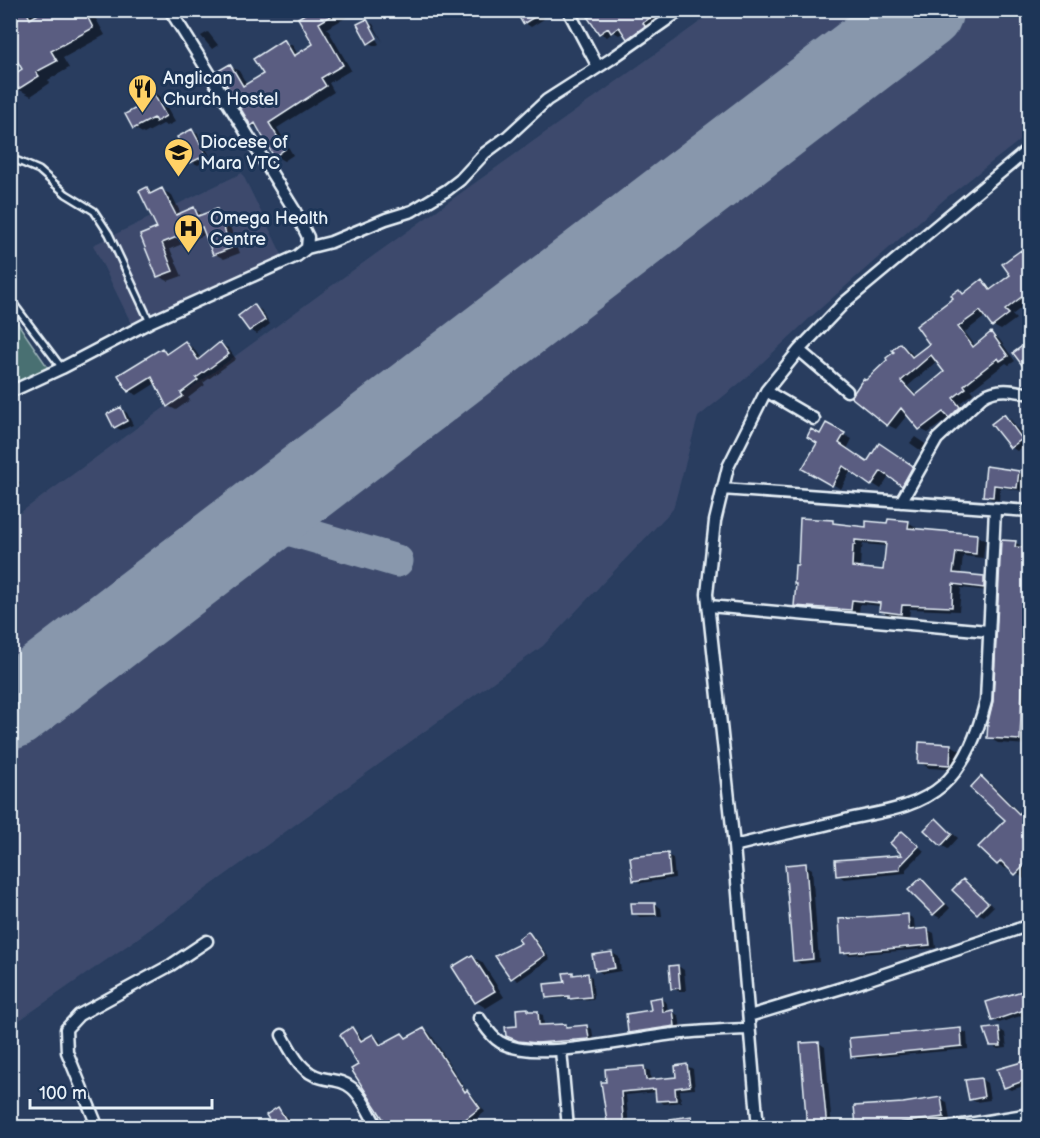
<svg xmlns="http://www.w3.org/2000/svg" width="1040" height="1138" font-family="'Balsamiq Sans',sans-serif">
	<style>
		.built { fill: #3c4a6c }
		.green { fill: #4a7072; stroke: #99b0b5; stroke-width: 1.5 }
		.shadow { fill: #0007; fill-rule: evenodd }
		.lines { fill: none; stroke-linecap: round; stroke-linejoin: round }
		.taxiway { stroke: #8897ac; stroke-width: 33 }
		.runway { stroke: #8897ac; stroke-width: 81 }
		.building { fill: #5a5d81; stroke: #e8f1f8; stroke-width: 1.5; fill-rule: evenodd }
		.lane-casing { stroke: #e8f1f8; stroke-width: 10 }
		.street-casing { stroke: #e8f1f8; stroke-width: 15 }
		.lane { stroke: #1d3557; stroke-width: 5 }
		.street { stroke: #1d3557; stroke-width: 10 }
		.labels { text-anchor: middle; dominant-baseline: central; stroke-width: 6; stroke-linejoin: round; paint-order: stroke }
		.poi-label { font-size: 18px; fill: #e8f1f8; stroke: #1d3557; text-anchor: start }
	</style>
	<rect width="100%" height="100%" fill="#293d5f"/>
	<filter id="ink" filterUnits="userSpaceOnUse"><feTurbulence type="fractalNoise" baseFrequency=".0167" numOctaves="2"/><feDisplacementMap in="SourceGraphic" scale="12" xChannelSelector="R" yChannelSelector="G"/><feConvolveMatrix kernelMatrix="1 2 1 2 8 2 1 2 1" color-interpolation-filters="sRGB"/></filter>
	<g filter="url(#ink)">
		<path class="built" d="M715,11h314v122l-83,65 -133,117 -67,63 -48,39 -25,92 -130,137 -412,297 -120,83 -1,-506 335,-244z
			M242,173l43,88 -149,72 -43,-88z"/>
		<path class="green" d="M10,312l43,63 -43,20z"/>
		<path class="shadow" d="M21,10h6l10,7 11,-7h43l14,25 -42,23 6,10 -21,12 2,3 -19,13 -13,-7 6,-19 -5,-45z
			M314,10h32l3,6 -22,12 24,42 -22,13 5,9 -57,36 16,27 -9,6 -9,-5 -16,-27 -7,-4 -22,-59 9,5 8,14 18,-10 19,-34 9,5 5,9 17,-10z
			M539,10l5,9 -13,8 -6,-4 -8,-12z
			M597,10h77l-39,32 -7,-4 -4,-6 -5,3 -5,-3 -7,5 -7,-4z
			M366,21l7,3 10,18 -12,-18h-3l11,20 -4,2 -6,-3z
			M208,32l10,13 -6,4 -11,-13z
			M152,92l10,6 13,24 -8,4 -4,-2 -19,10 -10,-6 -7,-14 21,-10z
			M192,131l6,3 13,24 -13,7 -6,-3z
			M147,189l8,4 7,-3 10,5 9,19 13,-5 10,6 12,-5 10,6 14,37 -16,6 -9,-5 -8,-20 -37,15 12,27 -14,5 -10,-5 1,-48z
			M1021,252l9,5v44l-18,14 4,4 -15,11 -8,-4 -7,-10 -21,16 11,15 16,-13 7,5 16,22 -6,4 -3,-2 -35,27 2,3 -13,10 7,9 -10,9 -7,-4 -22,16 -8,-4 -12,-15 -12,15 -8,-4 -22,-43 30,-30 4,-7 8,4 7,8 16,-13 28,-53 6,3 17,-13 11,9 19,-15zM937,361l9,11 -29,24 -9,-10z
			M254,306l7,4 9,14 -13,10 -7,-4 -10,-14z
			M185,343l8,5 8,11 20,-15 7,4 8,11 -33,24 2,2 -17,13 2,2 -14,10 -8,-4 -12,-23 -19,12 -8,-4 33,-42 8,5z
			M1030,343v25l-7,-4 -8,-11z
			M121,409l6,4 6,12 -12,5 -6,-3z
			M1004,416l7,4 17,23 -11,8 -6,-4z
			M827,425l25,14 -5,10 20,14 21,-13 33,22 -10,17 -21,-14 -9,14 -30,-19 -10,19 -37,-21z
			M915,437l16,11 -4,7 -17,-12z
			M987,468l32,4 6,4 -2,15 -23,-4 -1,13 -8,-1 -6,-4z
			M10,469l10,14 -10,7z
			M833,522l6,3 28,3 41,-6 8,5v3l61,6 8,4 -2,18 -20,-2 -2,19 23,3 8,4v9l-31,-3 -2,23 -49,-2 -1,9 -20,-3 -9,-4 1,-5 -21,-2 -1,9 -55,-3 -9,-5 4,-39zM863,544l24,2 -2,26 -25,-3 1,-20h1z
			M1015,542l10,7h5l-1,196 -31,-2 -9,-5 6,-36z
			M951,745l10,6 -1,19 -31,-2 -10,-6z
			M982,778l8,5 31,31 9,-9v69l-6,5 -16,-13 -2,3 -8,-5 9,-44z
			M936,820l22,18 -10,11 -7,-4z
			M903,832l21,19 -18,18v4l-62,6 -6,-4 67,-19z
			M667,855l6,3 2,20 -34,5 -6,-3z
			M805,865l7,4 7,93 -18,2 -7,-4z
			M921,880l6,3 23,25 -10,10 -7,-4z
			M963,881l7,3 23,23 -9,9 -6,-3z
			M655,904l6,4 1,8 -22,1 -7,-4z
			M907,915l7,4 1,12 13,-1 6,3 2,15 -87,7 -6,-3z
			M528,933l6,4 16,22 -32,22 -6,-4z
			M612,953l7,4 2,14 -18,3 -6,-4z
			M472,957l10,5 22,35 -18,11 -10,-6z
			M678,966l6,4 2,21h-7l-7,-3z
			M565,974l23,1 4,2 2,22 -20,1 -5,-2 -18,1 -4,-2 20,-13z
			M1021,993l5,3 4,-1v18l-31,10 -6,-3z
			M661,999l6,4 1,10 5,-1 6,4 2,13 -45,7 -6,-4 22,-20z
			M528,1010l15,5 1,11 21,-1 5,3 17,-2 5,3 2,13 -51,3 -19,-2 -11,-4z
			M352,1029l6,3 6,9 9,-5 6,3 4,7 19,-12 7,4 15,-9 6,4 37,59 6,4 12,16 -21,16h-73l-31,-63z
			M999,1029l6,4 2,15 -9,1 -7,-4z
			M960,1030l7,3 1,16 -110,10 -6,-3z
			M819,1043l6,4 7,81h-23z
			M1030,1062v22l-19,6 -6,-3 -6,-17z
			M687,1066l6,3 2,20 -15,1 1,12 -17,2 -6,-4 -1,-8 -31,3 3,31 18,-2 6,3 -44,1 -6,-44 41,-16 6,3 1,10 27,-3z
			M981,1079l6,4 3,17 -14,2 -6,-3z
			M941,1099l6,3 3,18 -80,8h-7l-6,-4 46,-19z
			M278,1109l6,4 10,15h-18z
			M692,1118l6,3v7h-26z"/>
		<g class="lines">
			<path class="taxiway" d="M257,520l140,41"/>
			<path class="runway" d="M10,709l913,-699"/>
		</g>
		<path class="building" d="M18,10h8l4,9 15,-9h39l9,18 -42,23 6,10 -21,11 3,4 -22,14 -7,-13 12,-8 -12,-20v-21l7,-4 -6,-10z
			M311,10h30l-22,13 24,42 -22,13 5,8 -57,37 16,26 -11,8 -19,-34 -4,3 -33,-55 12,-7 13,22 20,-12 -10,-15 31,-20 10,17 19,-12 -15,-26z
			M515,10h31l-23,14z
			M598,10h63l-18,13 2,3 -18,13 -8,-12 -8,6 -3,-5 -9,6 -11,-16z
			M367,19l10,19 -9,6 -11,-20z
			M152,91l14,25 -10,6 -2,-4 -21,11 -8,-15 21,-11 -4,-7z
			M192,129l14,26 -16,8 -13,-26z
			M147,187l3,7 12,-6 14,27 18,-8 4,9 19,-7 14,39 -18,7 -11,-28 -40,16 11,28 -16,6 -17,-42 17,-7 -18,-37z
			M1021,250l8,12v29l-24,19 4,4 -17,13 -12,-16 -22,16 15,20 18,-15 17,24 -8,5 -2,-3 -34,27 2,3 -13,10 7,9 -11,11 -6,-6 -24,18 -18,-22 -14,18 -36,-29 12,-18 3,1 21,-20 -1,-2 8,-6 -2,-2 8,-7 12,14 17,-13 -13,-18 37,-28 -2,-3 8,-6 4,5 19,-15 8,11 20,-15 -8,-11zM931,355l13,17 -29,24 -14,-15z
			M254,304l11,16 -16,11 -11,-15z
			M185,341l13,19 22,-18 9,12 -33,24 2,2 -17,13 2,3 -16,11 -15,-30 -24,15 -10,-17 44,-27 4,6z
			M1029,341v19l-7,5 -9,-12z
			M121,407l6,14 -13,7 -7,-14z
			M1004,414l18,25 -12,9 -19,-24z
			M826,423l19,10 -6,10 28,19 12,-19 34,23 -11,20 -21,-15 -10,15 -28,-20 -11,20 -30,-17 15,-26 -10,-6 4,-8 9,5z
			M986,466l33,5 -2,17 -23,-3 -1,12 -10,-1z
			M800,518l33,2v3l33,4v-6l21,2 1,-4 21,2 -1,7 69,6 -1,20 -20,-2 -3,21 31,3v12l-31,-4 -1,23 -50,-2 -1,9 -22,-3 1,-8 -28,-3 -1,10 -57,-4 2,-22h-2l1,-19h3zM855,540l31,3 -3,27 -31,-3 1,-22h2z
			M1001,540l15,1 -1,6 14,1v41h-3l-6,151 -33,-2 1,-16 5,-21z
			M919,742l32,2 -1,21 -32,-2z
			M981,776l38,38 10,-11v58l-14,14 -14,-14 -4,4 -19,-18 27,-27 -35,-32z
			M936,818l16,16 -11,12 -17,-16z
			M902,831l17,15 -19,20v4l-64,6 -1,-16 67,-5 -12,-12z
			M668,853l2,22 -37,6 -3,-24z
			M806,863l7,96 -20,2 -8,-96z
			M921,878l24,26 -12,11 -25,-25z
			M963,879l25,24 -11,11 -25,-24z
			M631,903h24l1,11h-24z
			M908,914l1,16 19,-2 2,17 -89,8 -2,-34z
			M528,931l17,24 -34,24 -16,-23 26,-13 -3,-4z
			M612,952l3,16 -20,3 -3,-16z
			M472,955l23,36 -20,12 -23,-36z
			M678,965l2,23 -9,1 -2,-23z
			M573,972v3l15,-2 3,24 -22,2v-3l-23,2 -2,-14 21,-2 -2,-9z
			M1022,991l5,18 -35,12 -6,-19z
			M661,997l2,15 10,-2 2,16 -47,7 -2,-19 25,-4 -2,-11z
			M528,1008v3h10l1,14 27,-1v3l21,-2 2,14 -52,4 -19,-2 -12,-5 -1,-9 12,-1 -1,-17z
			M352,1027l9,14 12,-7 7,11 22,-12 4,5 18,-10 41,64 2,-2 13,18 -21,16 2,4h-45l-4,-6 -9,6h-14l-38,-59 7,-4 -18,-30z
			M999,1027l2,19h-11l-6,-17z
			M961,1028l1,18 -111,11 -2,-19z
			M819,1042l8,86h-20l-7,-85z
			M1029,1060v19l-25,9 -7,-19z
			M687,1064l3,22 -15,2 1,12 -20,1 -1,-12 -34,3 3,36h-16l-7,-46h5l-1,-13 39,-3 2,14 30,-3 -1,-11z
			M981,1078l3,19 -15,3 -4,-20z
			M941,1097l3,20 -47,6 -41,2 -2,-19 49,-3z
			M278,1107l13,21h-17l-8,-13z
			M692,1116l1,12h-22l-1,-9z"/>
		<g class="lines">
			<defs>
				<path id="lane" d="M10,162l8,-1 21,9 27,24 28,17 15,23 41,88
					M10,299l52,69"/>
				<path id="street" d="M568,10l30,57
					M307,248l24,-6 55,-23 26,-8 35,-21 13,-10 25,-27 23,-17 39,-36 64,-41 70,-49
					M799,350l48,41
					M766,391l48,28
					M10,392l52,-24 88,-46 147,-66 10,-8 1,-11 -13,-26 -125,-201
					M722,489l308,22
					M901,502l36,-63 45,-42c15,-10 31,-7 48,-3
					M709,606l279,25
					M734,846c38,-10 77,-17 115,-27 32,-7 68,-11 94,-34 24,-22 35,-54 43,-84l9,-192
					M749,1016l106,-32 175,-59
					M479,1018c6,8 12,19 21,24 35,21 133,-4 174,-8 25,-3 50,-4 74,-5
					M282,1035c10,18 19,38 40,43 12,3 20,2 30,10 11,9 18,28 26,40
					M561,1050l7,78
					M98,1128l-31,-76 -1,-23 13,-14 92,-50 36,-24
					M758,1128l-24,-282 -27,-252 8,-73 13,-54 38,-76 33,-41 45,-47 186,-155
					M944,1128l86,-14"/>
			</defs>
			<use href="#lane" class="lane-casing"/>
			<use href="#street" class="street-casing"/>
			<use href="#lane" class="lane"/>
			<use href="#street" class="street"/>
		</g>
	</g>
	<defs>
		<symbol id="restaurant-pin" viewBox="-11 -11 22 30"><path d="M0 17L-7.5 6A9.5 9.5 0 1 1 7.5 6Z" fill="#ffd166" stroke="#1d3557"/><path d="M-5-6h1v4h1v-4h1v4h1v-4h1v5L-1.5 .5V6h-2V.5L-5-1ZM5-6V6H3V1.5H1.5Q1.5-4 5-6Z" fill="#111"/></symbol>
		<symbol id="school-pin" viewBox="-11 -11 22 30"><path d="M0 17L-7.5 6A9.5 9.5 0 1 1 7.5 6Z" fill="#ffd166" stroke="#1d3557"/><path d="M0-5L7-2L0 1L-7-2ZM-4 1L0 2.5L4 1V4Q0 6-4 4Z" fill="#111"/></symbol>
		<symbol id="hospital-pin" viewBox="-11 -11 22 30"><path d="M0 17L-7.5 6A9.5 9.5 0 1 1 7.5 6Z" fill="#ffd166" stroke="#1d3557"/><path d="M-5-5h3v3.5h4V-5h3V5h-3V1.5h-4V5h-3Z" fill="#111"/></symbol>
	</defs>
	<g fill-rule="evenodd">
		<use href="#restaurant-pin" x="126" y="72" width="33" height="45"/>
		<use href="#school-pin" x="162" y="136" width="33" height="45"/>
		<use href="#hospital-pin" x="172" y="212" width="33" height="45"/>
	</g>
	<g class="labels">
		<g class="poi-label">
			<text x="163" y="78">Anglican<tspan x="163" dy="21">Church Hostel</tspan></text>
			<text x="200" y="142">Diocese of<tspan x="200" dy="21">Mara VTC</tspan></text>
			<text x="210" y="218">Omega Health<tspan x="210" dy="21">Centre</tspan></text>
		</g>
	</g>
	<rect width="1040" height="1138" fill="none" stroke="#1d3557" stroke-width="36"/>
	<rect x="18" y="18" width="1004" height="1102" fill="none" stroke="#e8f1f8" stroke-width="2" filter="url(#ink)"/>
	<path d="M30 1099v9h182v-9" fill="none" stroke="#e8f1f8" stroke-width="3"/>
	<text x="39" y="1099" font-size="18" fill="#e8f1f8" stroke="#1d3557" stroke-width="4.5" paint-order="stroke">100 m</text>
</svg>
